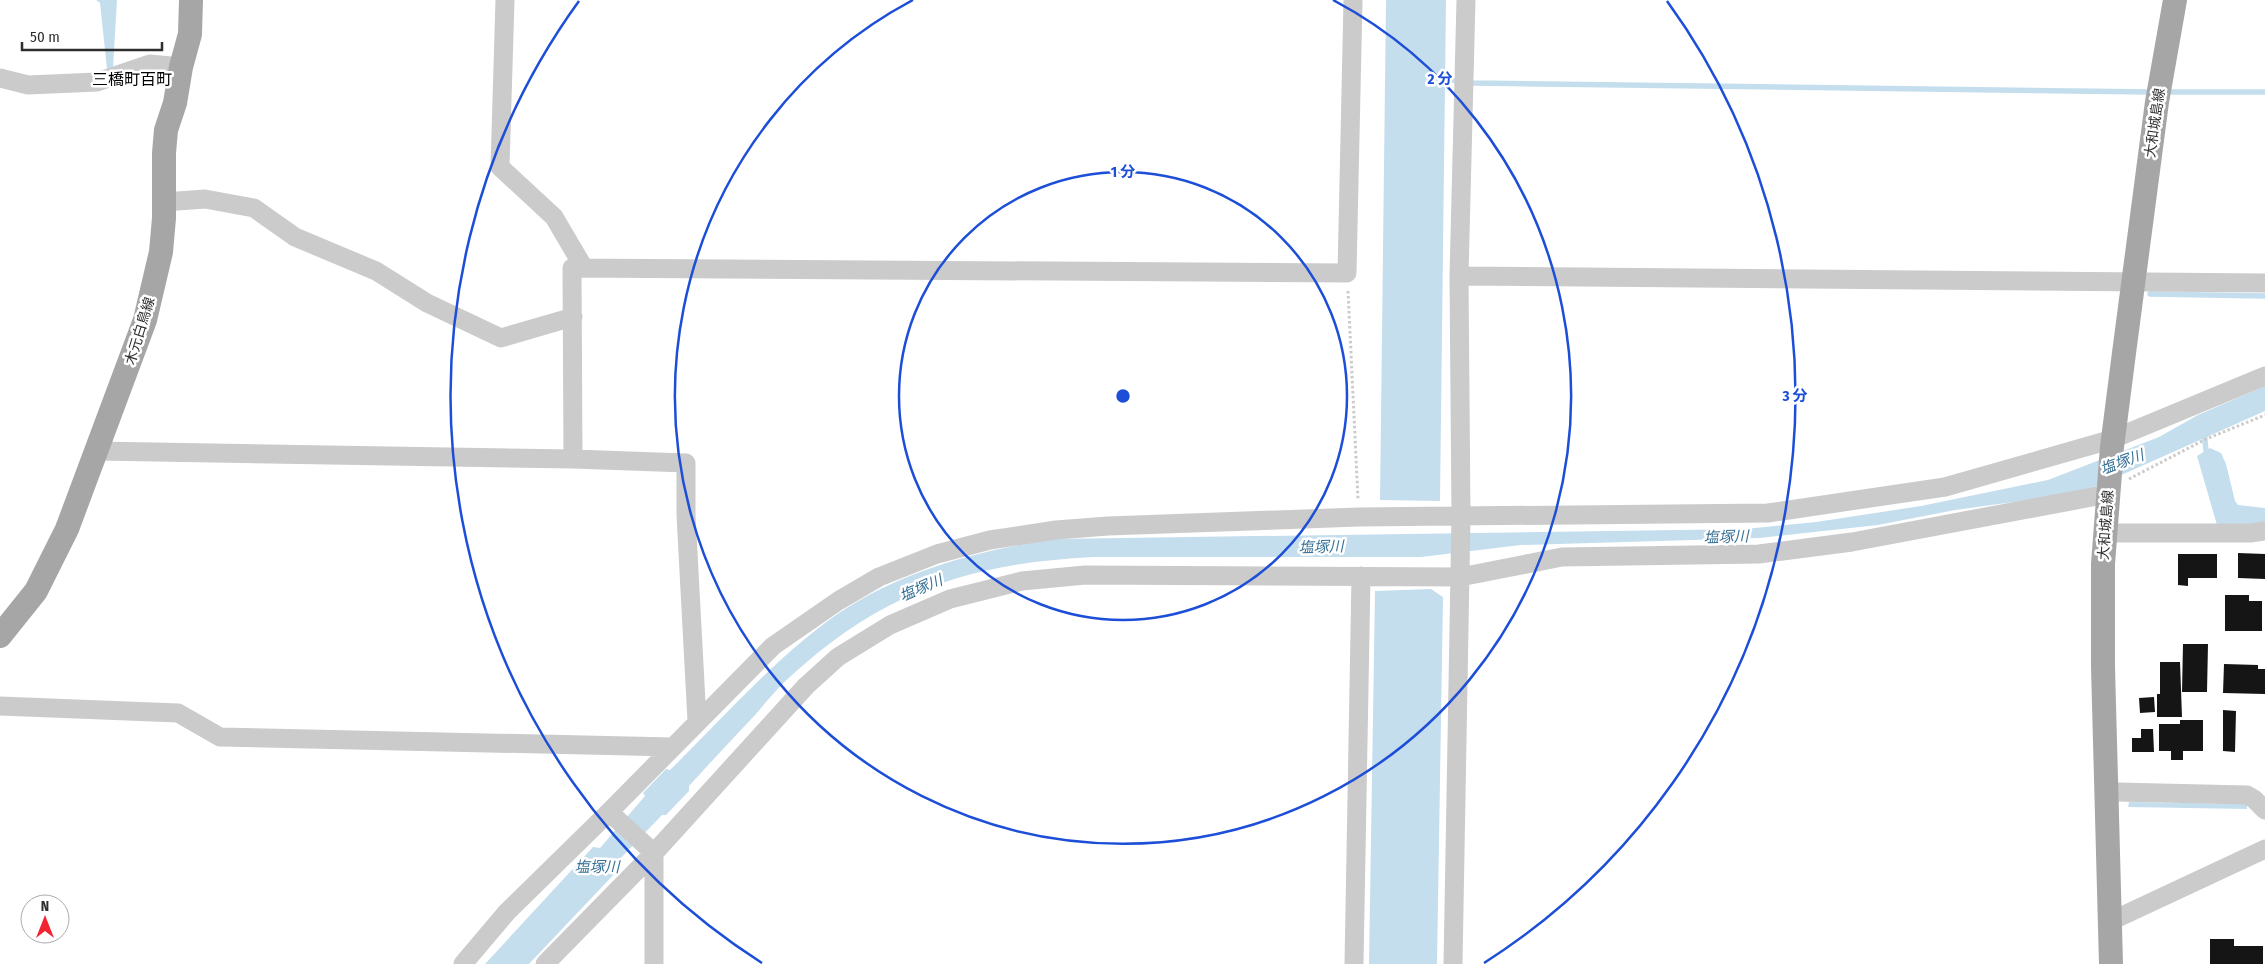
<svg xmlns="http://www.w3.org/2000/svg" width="2265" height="964" font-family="'Fira Sans Condensed','Noto Sans JP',sans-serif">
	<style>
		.water { fill: #c5deee }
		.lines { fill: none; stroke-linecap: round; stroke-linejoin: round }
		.stream { stroke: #c5deee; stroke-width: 5.5 }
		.building { fill: #151515 }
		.path { stroke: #cbcbcb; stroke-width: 3; stroke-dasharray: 2.5 2.5; stroke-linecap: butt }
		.minor { stroke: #cbcbcb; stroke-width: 19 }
		.major { stroke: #a6a6a6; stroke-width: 24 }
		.ring { fill: none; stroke: #1d4ed8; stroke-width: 2.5 }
		.labels { text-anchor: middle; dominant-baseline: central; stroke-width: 5; stroke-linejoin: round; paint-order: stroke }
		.street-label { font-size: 14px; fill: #2e2e2e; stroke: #fff }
		.water-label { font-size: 15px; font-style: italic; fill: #367096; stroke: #fff }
		.quarter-label { font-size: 16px; fill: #000; stroke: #fff }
		.centre { fill: #1d4ed8; stroke: #fff; stroke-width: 2.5 }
		.ring-label { font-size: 15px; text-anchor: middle; font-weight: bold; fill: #1d4ed8; stroke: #fff; stroke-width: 5; stroke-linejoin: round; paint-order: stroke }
	</style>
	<rect width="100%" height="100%" fill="#fff"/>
	<path class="water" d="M96,0h21l-4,67 -6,2 -7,-66z
		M1386,0h60l-6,501 -60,-1z
		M2265,386v25l-184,82 -126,17 -77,15 -118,13 -239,7 -100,12h-327c-123,6 -210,34 -302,118 -13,11 -25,26 -36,39 -23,24 -45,48 -67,72v5l-23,24h-4l-46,48 2,7 -89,94h-44l108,-117 7,1 45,-52 -2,-3 23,-24 4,1c50,-49 99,-105 155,-147 67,-50 148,-72 230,-84l690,-10 71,-7 105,-16 127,-26 111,-43 39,-22z
		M2210,448l11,5 5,11 9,37 3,4 27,3v16l-48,1 -20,-69z
		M1431,589l12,8 -6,367h-68l6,-373z
		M2129,802l118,2v5l-119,-2z"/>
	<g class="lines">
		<path class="stream" d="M1446,79l26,4 681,9
			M2165,92h100
			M2150,294l115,2
			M2204,430l2,21"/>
	</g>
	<path class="building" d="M2238,553l27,1v25l-27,-1z
		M2178,554h39v24h-29v8l-10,-1z
		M2225,595h24v6h13v30h-37z
		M2183,644h25l-1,48h-25z
		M2160,662h20l2,55h-25v-23h3z
		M2224,664l34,1v4h7v25l-42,-1z
		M2154,697l1,15 -15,1 -1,-15z
		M2223,710l13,1 -1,41 -12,-1z
		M2180,720h23v31h-20v9h-12v-9h-12v-27h21z
		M2141,729h12l1,23h-22v-14h9z
		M2210,939h24v7h29v18h-53z"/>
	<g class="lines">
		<path class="path" d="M1348,291l10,208
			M2129,479l77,-40 59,-24"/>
		<path class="minor" d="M505,0l-5,167 54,50 30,51
			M0,78l28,7 69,-3 53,-18 31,3
			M164,202l41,-3 49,9 41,29 81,34 51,32 74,35 72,-21
			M1459,276l806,7
			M97,451l476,8 113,4v52l11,206
			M573,459l-1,-191 775,5 6,-273
			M2105,533h145l15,-2
			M0,706l178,7 42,24 453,10
			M2117,792l130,3 7,4 11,11
			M609,812l45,41v111
			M2109,922l156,-73
			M463,964l44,-52 102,-100 164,-166 65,-45 41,-24 58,-23 53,-14 66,-10 52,-4 251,-9 409,-4 177,-26 168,-48 152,-63
			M545,964l109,-111 152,-167 32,-29 52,-32 60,-26 72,-18 63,-6 375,2 102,-20 197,-3 93,-12 256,-48
			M1354,964l7,-388
			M1453,964l8,-448 -2,-240 7,-276"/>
		<path class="major" d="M0,636l36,-45 31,-62 78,-209 16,-68 3,-34v-65l2,-23 9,-27 6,-36 9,-33 1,-34
			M2111,964l-8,-297v-103l9,-117 12,-94 33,-251 18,-102"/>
	</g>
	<g class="ring">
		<circle cx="1123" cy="396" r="224"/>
		<path d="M1333 0A448 448 0 1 1 913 0"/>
		<path d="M762 963A672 672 0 0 1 579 1M1667 1A672 672 0 0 1 1484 963"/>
	</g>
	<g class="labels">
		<g class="street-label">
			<text transform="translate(2155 123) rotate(-82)">大和城島線</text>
			<text transform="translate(140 331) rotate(-73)">木元白鳥線</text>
			<text transform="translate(2106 525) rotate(-86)">大和城島線</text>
		</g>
		<g class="water-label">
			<text transform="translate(2122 462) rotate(-20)">塩塚川</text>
			<text transform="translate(1726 537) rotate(-2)">塩塚川</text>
			<text transform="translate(1321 547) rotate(-2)">塩塚川</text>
			<text transform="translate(921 588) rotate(-23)">塩塚川</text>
			<text x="597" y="867">塩塚川</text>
		</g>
		<g class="quarter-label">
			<text x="132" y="79">三橋町百町</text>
		</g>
	</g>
	<circle cx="1123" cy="396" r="8" class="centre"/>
	<g class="ring-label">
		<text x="1440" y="84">2 分</text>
		<text x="1123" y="177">1 分</text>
		<text x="1795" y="401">3 分</text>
	</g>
	<g transform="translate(45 919)"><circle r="24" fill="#ffffff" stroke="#ababab"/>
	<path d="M0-4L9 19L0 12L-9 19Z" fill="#f12431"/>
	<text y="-8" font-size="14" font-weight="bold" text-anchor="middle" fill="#2e2e2e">N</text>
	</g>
	<path d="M22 42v8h140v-8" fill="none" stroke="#2e2e2e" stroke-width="2.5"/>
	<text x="30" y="42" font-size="15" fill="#2e2e2e" stroke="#ffffff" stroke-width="4" paint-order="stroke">50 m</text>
</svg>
